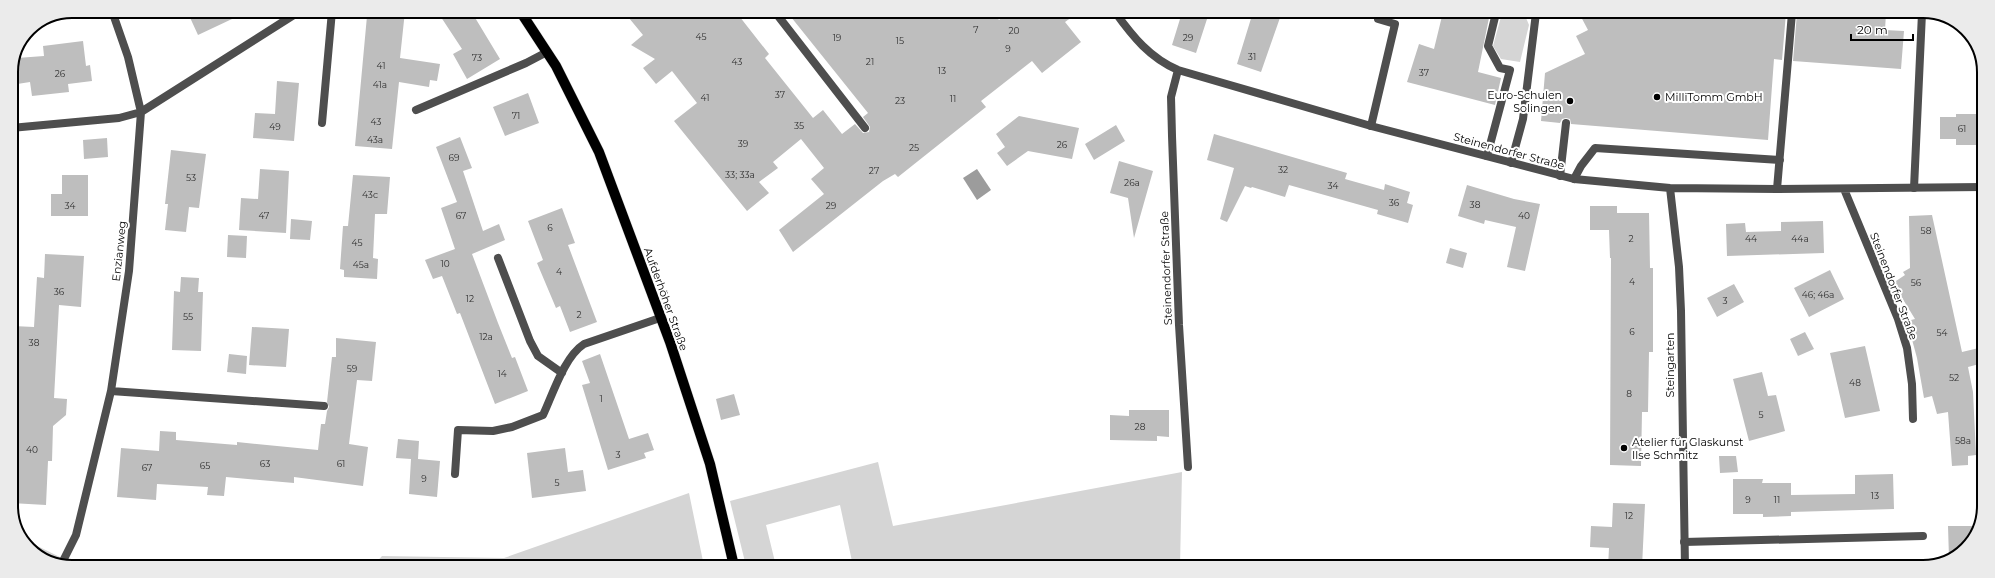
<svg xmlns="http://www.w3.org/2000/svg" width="1995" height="578" font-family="Montserrat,sans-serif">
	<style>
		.green { fill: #d5d5d5 }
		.water { fill: #9c9c9c }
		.building { fill: #bebebe }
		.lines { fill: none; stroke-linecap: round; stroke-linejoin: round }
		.primary-casing { stroke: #dbdbdb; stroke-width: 11 }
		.service { stroke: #4e4e4e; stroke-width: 8 }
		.minor { stroke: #4e4e4e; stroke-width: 8 }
		.primary { stroke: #000; stroke-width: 10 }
		.poi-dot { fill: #000; stroke: #fff; stroke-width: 1.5 }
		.labels { text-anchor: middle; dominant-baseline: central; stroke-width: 4; stroke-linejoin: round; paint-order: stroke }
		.number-label { font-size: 9px; fill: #303030 }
		.poi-label { font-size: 11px; fill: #000; stroke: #fff; text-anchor: start }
		.street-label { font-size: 11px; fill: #000; stroke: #fff }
		.rim { fill: none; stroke: #000; stroke-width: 2 }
	</style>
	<rect width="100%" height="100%" fill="#fff"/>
	<path class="green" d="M1502,13h22l5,12 -9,37 -19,-3 -8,-13z
		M878,462l15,64 289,-54 -2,94h-327l-13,-61 -74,20 10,41h-30l-16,-65z
		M689,493l15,73 -330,-1 8,-9 122,2z
		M23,539l41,20 3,6h-10l-31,-19z"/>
	<path class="water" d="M977,169l14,21 -14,10 -14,-22z"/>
	<path class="building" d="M187,11h62l-51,24z
		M384,11h21l-5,47 40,6 -3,17 -7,-1 -1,7 -30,-5 -7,67 -37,-3 12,-130 17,1z
		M437,11h34l29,48 -33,20 -14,-25 9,-5z
		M624,12h112l33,42 -4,4 48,60 10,-8 19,24 13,-10 8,9 6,-1 1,-5 -7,-10 5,-4 -81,-101h206l6,8 10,-8h70l-14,10 16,20 -39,31 -10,-12 -51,40 5,6 -88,70 -3,-3 -12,7 -90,71 -14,-22 45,-36 -13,-15 13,-11 -23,-29 -28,23 5,6 -19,14 10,11 -22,18 -73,-90 23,-18 -25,-32 -16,13 -13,-16 12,-9 -24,-14 12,-10z
		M1180,12h17l11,4 -12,37 -24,-8 8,-26z
		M1253,12h29l-21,60 -24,-8z
		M1443,12l47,1 -12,59 23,6 -6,27 -88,-23 12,-38 15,5z
		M1579,13h207l-4,47 -8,-1 -6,81 -197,-16 -1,-5 -4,-1 -4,1 -2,4 -19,-2 4,-48 40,-19 -9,-18 12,-6z
		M1797,13h89l-1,17 19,1 -3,38 -108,-8z
		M83,41l3,25 4,-1 2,16 -24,3 1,8 -37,4 -2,-14 -19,3v-13l6,-14 27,-2 -1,-10z
		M277,81l22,2 -5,58 -41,-3 2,-25 20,1z
		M528,93l11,30 -34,13 -12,-29z
		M1956,114h28v31h-28v-6h-16v-22h16z
		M1019,116l60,12 -7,31 -44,-8 -21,15 -10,-13 8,-6 -9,-13z
		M1116,125l9,16 -31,19 -9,-16z
		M1214,134l133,39 -2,6 39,11 1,-6 25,8 -3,11 6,2 -5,18 -31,-9 1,-4 -89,-25 -4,12 -33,-10 -1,1 -6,-2 -18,36 -7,-3 14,-51 -27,-8z
		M460,137l12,31 -9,3 20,60 16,-7 6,16 -33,14 26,69 14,35 3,-1 13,34 -33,13 -35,-91 -3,1 -15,-38 -9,3 -8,-19 30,-11 -14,-41 16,-6 -21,-55z
		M107,138l1,19 -24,2 -1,-19z
		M171,150l35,4 -7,54 -10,-1 -3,25 -21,-2 3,-26h-3z
		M1119,161l34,10 -19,67 -6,-40 -18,-5z
		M260,169l29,2 -3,62 -47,-3 2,-32 17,1z
		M62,175h26v41h-37v-22h11z
		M353,175l37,2 -3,37h-12l-2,44 5,1 -1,20 -33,-2v-7l-4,-1 3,-43h5z
		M1467,185l47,14 26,5 -15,67 -18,-4 9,-40 -31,-7 -1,4 -26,-8z
		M1590,206h27v7h32l1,55h3v84h-4l-1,60h-6l-1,54 -31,-1 1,-207h-1l-1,-28h-19z
		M562,208l13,35 -7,2 29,77 -27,10 -10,-26 -4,2 -19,-45 6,-3 -15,-39z
		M1932,215l30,137 21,-5v16l-15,4 5,25 3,63 -8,1v9l-16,1 -4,-54 -11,2 -5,-18 -8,2 -7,-40 -10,-37 8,-2 -22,-36 12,-8 -2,-3 7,-4 -1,-52z
		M291,219l21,2 -2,19 -20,-1z
		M1823,221l1,32 -97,3 -1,-32 19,-1 1,9 35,-1v-9z
		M228,235l19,1 -1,22 -19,-1z
		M1450,248l17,5 -4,15 -17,-5z
		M45,254l39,2 -3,51 -22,-2 -5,93 13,1 -1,16 -13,11 -1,35h-4l-2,44 -35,-2 2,-177 21,1 3,-50 7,1z
		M1830,270l14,29 -35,18 -15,-29z
		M181,277l18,1 -1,14h5l-2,59 -29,-1 2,-59 6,1z
		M1734,284l10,18 -27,15 -10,-19z
		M252,327l37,2 -3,38 -37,-2z
		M1805,332l9,17 -16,7 -8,-17z
		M336,338l40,4 -4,39 -15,-1 -8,64 19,3 -5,39 -69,-9v6l-68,-6 -2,19 -17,-1 1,-8 -51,-3 -1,16 -39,-3 4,-49 38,3 1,-20 16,1v8l61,5v-3l81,8 3,-26h4l2,-13 2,-4 -2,-5 5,-45h4z
		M1865,346l15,65 -35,7 -15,-65z
		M229,354l18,2 -1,18 -19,-2z
		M600,354l29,85 19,-6 6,17 -10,3 2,5 -38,12 -26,-85 8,-2 -8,-22z
		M1762,372l6,24 8,-1 9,36 -36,10 -16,-62z
		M734,394l6,21 -19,5 -5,-21z
		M1129,410h40v27l-12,-1v5l-47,-1v-25l19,1z
		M398,439l21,2 -1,18 22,2 -3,36 -28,-3 2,-35 -15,-1z
		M565,448l3,24 15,-2 3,21 -54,7 -5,-45z
		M1719,456h17l2,16 -18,1z
		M1893,474l1,35 -103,3v4l-28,1v-3h-30v-35h30l-1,4h29v12l64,-1v-19z
		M1613,503l32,1 -3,63h-34l1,-19 -19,-1 1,-21 21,1z
		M1948,526h31l-19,28 -11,4z"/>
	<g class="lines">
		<defs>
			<path id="primary" d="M520,11l36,55 43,86 71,190 40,122 24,102"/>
		</defs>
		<use href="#primary" class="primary-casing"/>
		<path class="service" d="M322,123l10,-112
			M1371,126l24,-102 -17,-5 1,-7
			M1487,156l23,-86 -10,-2 -12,-22 8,-33
			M1511,163l12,-44 13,-106
			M1560,176l6,-53
			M1574,179l7,-13 14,-18 185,12
			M1914,188l8,-175
			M1777,189l15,-176
			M1684,542l239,-6"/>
		<path class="minor" d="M775,12l90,116
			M1115,12c18,25 35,46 63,58l193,56 203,53 96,9 107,1 206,-2
			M1178,70l-7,27 1,39 7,189 9,142
			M416,110l110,-47 21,-11
			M11,128l108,-10 22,-6 159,-101
			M1670,188l9,79 2,44 4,256
			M1844,189l54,130 9,29 5,36 1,35
			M498,258l32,83 8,15 24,17
			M111,391l213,15
			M455,474l3,-44 35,1 19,-4 31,-12c10,-21 21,-58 41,-71l76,-26
			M64,559l12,-24 35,-144 18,-120 12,-159 -13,-55 -16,-46"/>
		<use href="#primary" class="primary"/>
	</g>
	<g class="poi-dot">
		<circle cx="1657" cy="97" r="4"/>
		<circle cx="1570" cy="101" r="4"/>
		<circle cx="1624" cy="448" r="4"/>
	</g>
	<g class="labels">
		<g class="number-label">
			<text x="976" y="29">7</text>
			<text x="1014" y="30">20</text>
			<text x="701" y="36">45</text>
			<text x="837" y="37">19</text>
			<text x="1188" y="37">29</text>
			<text x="900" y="40">15</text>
			<text x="1008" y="48">9</text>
			<text x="1252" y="56">31</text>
			<text x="477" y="57">73</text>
			<text x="737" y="61">43</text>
			<text x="870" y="61">21</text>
			<text x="381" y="65">41</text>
			<text x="942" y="70">13</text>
			<text x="1424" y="72">37</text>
			<text x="60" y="73">26</text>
			<text x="380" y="84">41a</text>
			<text x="780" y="94">37</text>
			<text x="705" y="97">41</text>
			<text x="953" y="98">11</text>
			<text x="900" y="100">23</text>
			<text x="516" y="115">71</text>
			<text x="376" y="121">43</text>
			<text x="799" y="125">35</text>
			<text x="275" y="126">49</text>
			<text x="1962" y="128">61</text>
			<text x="375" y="139">43a</text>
			<text x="743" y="143">39</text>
			<text x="1062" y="144">26</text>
			<text x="914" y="147">25</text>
			<text x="454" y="157">69</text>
			<text x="1283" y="169">32</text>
			<text x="874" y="170">27</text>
			<text x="740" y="174">33; 33a</text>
			<text x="191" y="177">53</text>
			<text x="1132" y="182">26a</text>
			<text x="1333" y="185">34</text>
			<text x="370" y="194">43c</text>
			<text x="1394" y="202">36</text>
			<text x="1475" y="204">38</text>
			<text x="70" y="205">34</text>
			<text x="831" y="205">29</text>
			<text x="264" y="215">47</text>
			<text x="461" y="215">67</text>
			<text x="1524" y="215">40</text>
			<text x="550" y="227">6</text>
			<text x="1926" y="230">58</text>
			<text x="1631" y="238">2</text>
			<text x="1751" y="238">44</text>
			<text x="1800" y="238">44a</text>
			<text x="357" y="242">45</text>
			<text x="445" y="263">10</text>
			<text x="361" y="264">45a</text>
			<text x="559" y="271">4</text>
			<text x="1632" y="281">4</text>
			<text x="1916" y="282">56</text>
			<text x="59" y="291">36</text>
			<text x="1818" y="294">46; 46a</text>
			<text x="470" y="298">12</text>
			<text x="1725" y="300">3</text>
			<text x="579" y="314">2</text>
			<text x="188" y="316">55</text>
			<text x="1632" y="331">6</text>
			<text x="1942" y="332">54</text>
			<text x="486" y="336">12a</text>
			<text x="34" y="342">38</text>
			<text x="352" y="368">59</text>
			<text x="502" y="373">14</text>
			<text x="1954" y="377">52</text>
			<text x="1855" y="382">48</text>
			<text x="1629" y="393">8</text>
			<text x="601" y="398">1</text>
			<text x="1761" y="414">5</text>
			<text x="1140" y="426">28</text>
			<text x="1963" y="440">58a</text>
			<text x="32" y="449">40</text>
			<text x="618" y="454">3</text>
			<text x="265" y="463">63</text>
			<text x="341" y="463">61</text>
			<text x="205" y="465">65</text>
			<text x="147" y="467">67</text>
			<text x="424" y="478">9</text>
			<text x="557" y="482">5</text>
			<text x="1875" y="495">13</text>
			<text x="1748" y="499">9</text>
			<text x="1777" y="499">11</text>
			<text x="1629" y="515">12</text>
		</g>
		<g class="poi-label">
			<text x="1562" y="95" text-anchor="end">Euro-Schulen<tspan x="1562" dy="13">Solingen</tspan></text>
			<text x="1665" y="97">MilliTomm GmbH</text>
			<text x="1632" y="442">Atelier für Glaskunst<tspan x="1632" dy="13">Ilse Schmitz</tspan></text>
		</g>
		<g class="street-label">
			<text transform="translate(1509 151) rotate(15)">Steinendorfer Straße</text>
			<text transform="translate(119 251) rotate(-84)">Enzianweg</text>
			<text transform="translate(1166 268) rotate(-92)">Steinendorfer Straße</text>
			<text transform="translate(1894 286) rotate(69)">Steinendorfer Straße</text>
			<text transform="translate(666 299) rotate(70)">Aufderhöher Straße</text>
			<text transform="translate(1670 365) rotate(-90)">Steingarten</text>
		</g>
	</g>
	<path d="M0 0H1995V578H0ZM72 18H1923A54 54 0 0 1 1977 72V506A54 54 0 0 1 1923 560H72A54 54 0 0 1 18 506V72A54 54 0 0 1 72 18Z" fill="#ebebeb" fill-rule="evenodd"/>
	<path class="rim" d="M72 18H1923A54 54 0 0 1 1977 72V506A54 54 0 0 1 1923 560H72A54 54 0 0 1 18 506V72A54 54 0 0 1 72 18Z"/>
	<path d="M1851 34v6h62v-6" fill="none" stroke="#000000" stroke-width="2"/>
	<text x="1857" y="34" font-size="12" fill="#000000" stroke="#ffffff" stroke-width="3" paint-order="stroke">20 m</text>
</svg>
